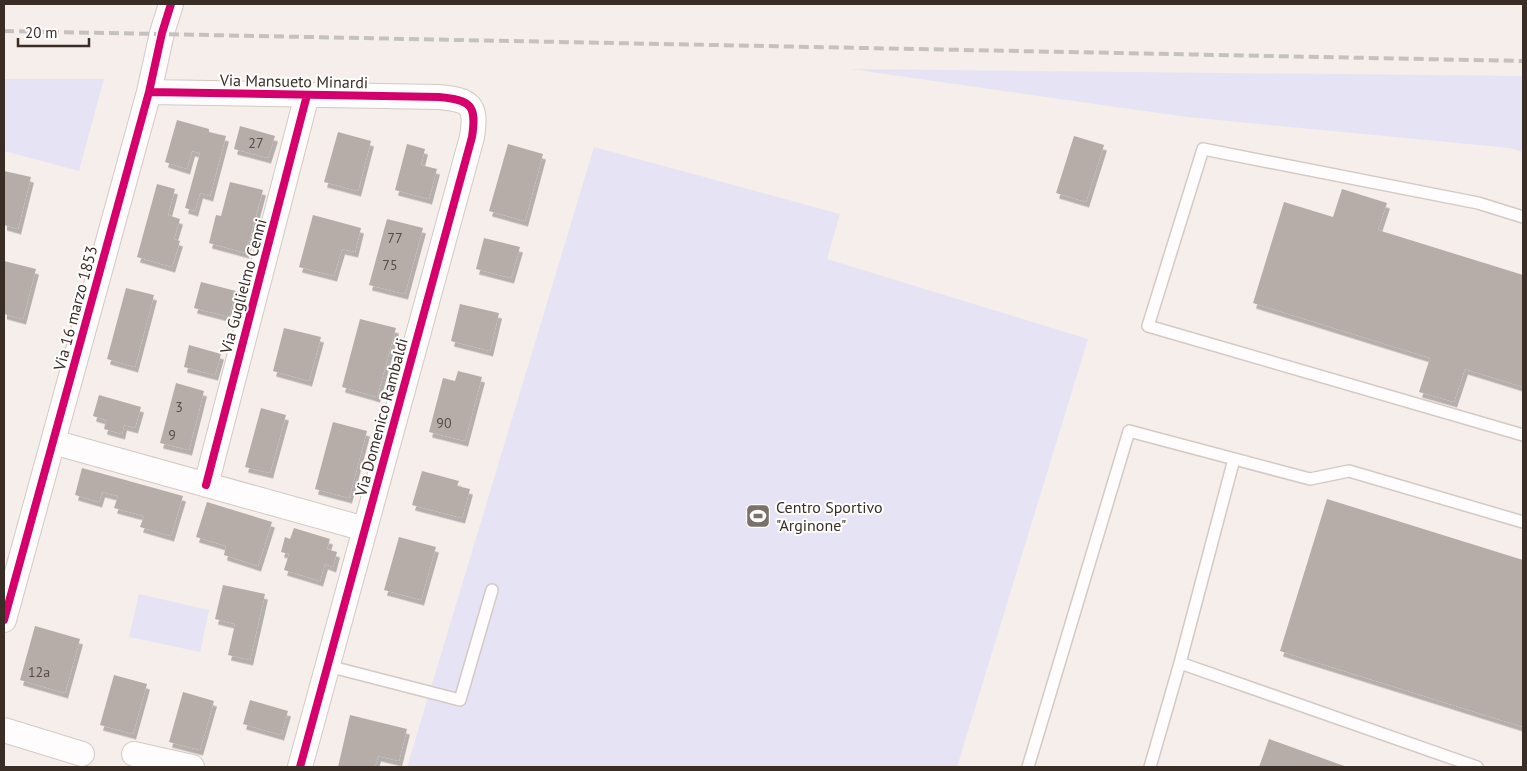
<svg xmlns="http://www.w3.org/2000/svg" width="1527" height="771" font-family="'PT Sans',sans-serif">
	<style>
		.green { fill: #e6e4f4 }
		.building { fill: #b6ada8; filter: url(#shadow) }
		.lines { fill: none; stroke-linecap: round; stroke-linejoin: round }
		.service-casing { stroke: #d4c9c4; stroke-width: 14 }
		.minor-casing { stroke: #d4c9c4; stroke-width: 26 }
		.service { stroke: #fefcfc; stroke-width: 11 }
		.minor { stroke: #fefcfc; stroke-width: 24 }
		.rail { stroke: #c4c2c0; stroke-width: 4; stroke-dasharray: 10 5; stroke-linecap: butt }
		.cycleway-casing { stroke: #fff; stroke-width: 11 }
		.cycleway { stroke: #d6006c; stroke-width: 8 }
		.labels { text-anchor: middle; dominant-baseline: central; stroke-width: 4; stroke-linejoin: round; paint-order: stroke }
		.number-label { font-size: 14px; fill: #584d46 }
		.street-label { font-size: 16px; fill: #392d25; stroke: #fff }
		.poi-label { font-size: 16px; fill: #392d25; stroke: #fff; text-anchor: start }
	</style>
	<defs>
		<filter id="shadow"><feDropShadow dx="3" dy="5.5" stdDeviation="0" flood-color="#0004"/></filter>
	</defs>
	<rect width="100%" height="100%" fill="#f6eeeb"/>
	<path class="green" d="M850,69l673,7v76l-13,-4 -323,-31z
		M4,79h100l-25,92 -75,-20z
		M594,147l246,67 -13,45 261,80 -131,428h-550z
		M139,594l70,16 -9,42 -71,-15z"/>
	<path class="building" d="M177,120l32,9v3l17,4 -16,60 -10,-3 -5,18 -10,-3 15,-55 -8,-2 -5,18 -22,-7z
		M240,126l35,10 -7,22 -34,-9z
		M338,132l33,9 -13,50 -34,-9z
		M1074,136l30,9 -18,57 -30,-9z
		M407,144l18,5 -4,16 16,4 -8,30 -34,-9z
		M508,144l35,10 -18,67 -36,-10z
		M4,171l27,6 -13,52 -14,-4z
		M230,182l33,8 -17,63 -37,-10 7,-28 5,1z
		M157,184l18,5 -7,26 12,4 -6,20 6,2 -8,26 -35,-10z
		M1342,189l45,14 -9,27 145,45v112l-58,-18 -11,33 -35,-10 11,-34 -177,-55 31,-101 49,15z
		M313,215l48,13 -6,24 -13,-3 -8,27 -35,-9z
		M387,219l36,9 -18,66 -36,-9z
		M484,238l36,9 -9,31 -35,-9z
		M4,261l32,8 -13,50 -19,-5z
		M201,282l35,9 -7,26 -35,-9z
		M126,288l28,7 -19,72 -28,-8z
		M460,304l39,9 -9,38 -39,-10z
		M360,319l36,9 -19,69 -35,-10z
		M284,328l37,9 -12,44 -36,-10z
		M189,345l32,9 -6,21 -31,-8z
		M458,371l24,6 -17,64 -36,-9 14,-54 12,3z
		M176,383l28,8 -15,59 -29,-7z
		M99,395l42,12 -6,21 -11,-3 -2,9 -18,-5 2,-9 -13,-4z
		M261,408l25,7 -16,58 -25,-6z
		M333,422l34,9 -18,67 -34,-9z
		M82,468l101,28 -12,40 -31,-9 4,-11 -30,-8 4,-12 -16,-4 -3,10 -24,-7z
		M422,471l37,10 -2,5 13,3 -8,29 -50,-13z
		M1327,499l196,61v167l-243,-76z
		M207,502l65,20 -14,44 -34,-11 2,-9 -30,-9z
		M294,528l36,11 -3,10 10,3 -4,15 -8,-3 -5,17 -36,-11 5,-16 -8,-2 4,-15 5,2z
		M399,537l37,10 -15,53 -37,-10z
		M223,585l42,9 -15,66 -22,-5 7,-31 -20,-5z
		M35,626l45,13 -15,54 -45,-13z
		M114,675l33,9 -14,50 -33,-9z
		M183,692l31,9 -14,49 -31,-8z
		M250,700l38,11 -7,24 -38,-11z
		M350,715l57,14 -8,32 -21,-5 -3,11h-37z
		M1269,739l78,28h-88z"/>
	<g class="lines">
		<defs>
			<path id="service" d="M1523,217l-45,-14 -275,-54 -55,177 375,109
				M1180,663l297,104
				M328,666l132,34 32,-110
				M1028,767l101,-336 181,48 39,-8 174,51
				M1150,767l30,-104 54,-204"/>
			<path id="minor" d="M149,92l290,5c32,3 38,8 33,40l-172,630
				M53,442l312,87
				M206,485l101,-390
				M4,620l145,-528 13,-59 9,-29
				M4,730l78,24
				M134,754l58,13"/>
		</defs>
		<use href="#service" class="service-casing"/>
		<use href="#minor" class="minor-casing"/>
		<use href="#service" class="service"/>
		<use href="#minor" class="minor"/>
		<path class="rail" d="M4,31l1519,30"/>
		<defs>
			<path id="cycleway" d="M149,92l290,5c32,3 38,8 33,40l-172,630
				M206,485l101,-390
				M4,620l145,-528 13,-59 9,-29"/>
		</defs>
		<use href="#cycleway" class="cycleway-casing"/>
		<use href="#cycleway" class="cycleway"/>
	</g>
	<defs>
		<symbol id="stadium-square" viewBox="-11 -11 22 22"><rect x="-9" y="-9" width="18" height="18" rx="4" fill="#7b716a" stroke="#fff"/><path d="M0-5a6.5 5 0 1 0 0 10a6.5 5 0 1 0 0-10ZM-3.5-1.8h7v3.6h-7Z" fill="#fff"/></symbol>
	</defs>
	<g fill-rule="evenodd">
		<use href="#stadium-square" x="744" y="502" width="28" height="28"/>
	</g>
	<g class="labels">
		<g class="number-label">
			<text x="256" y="143">27</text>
			<text x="395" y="238">77</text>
			<text x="390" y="265">75</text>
			<text x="179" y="407">3</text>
			<text x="444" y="423">90</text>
			<text x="172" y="435">9</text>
			<text x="39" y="672">12a</text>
		</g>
		<g class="street-label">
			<text transform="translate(294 81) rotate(1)">Via Mansueto Minardi</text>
			<text transform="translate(243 286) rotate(-75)">Via Guglielmo Cenni</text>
			<text transform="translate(75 308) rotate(-75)">Via 16 marzo 1853</text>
			<text transform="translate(381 417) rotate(-75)">Via Domenico Rambaldi</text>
		</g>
		<g class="poi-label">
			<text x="776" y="507">Centro Sportivo<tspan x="776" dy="18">"Arginone"</tspan></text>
		</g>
	</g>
	<rect width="1527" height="771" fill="none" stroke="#392d25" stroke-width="10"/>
	<path d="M18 38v8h71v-8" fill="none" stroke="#392d25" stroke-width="2.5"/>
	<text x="25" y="38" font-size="15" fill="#392d25" stroke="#ffffff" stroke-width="4" paint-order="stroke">20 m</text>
</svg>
